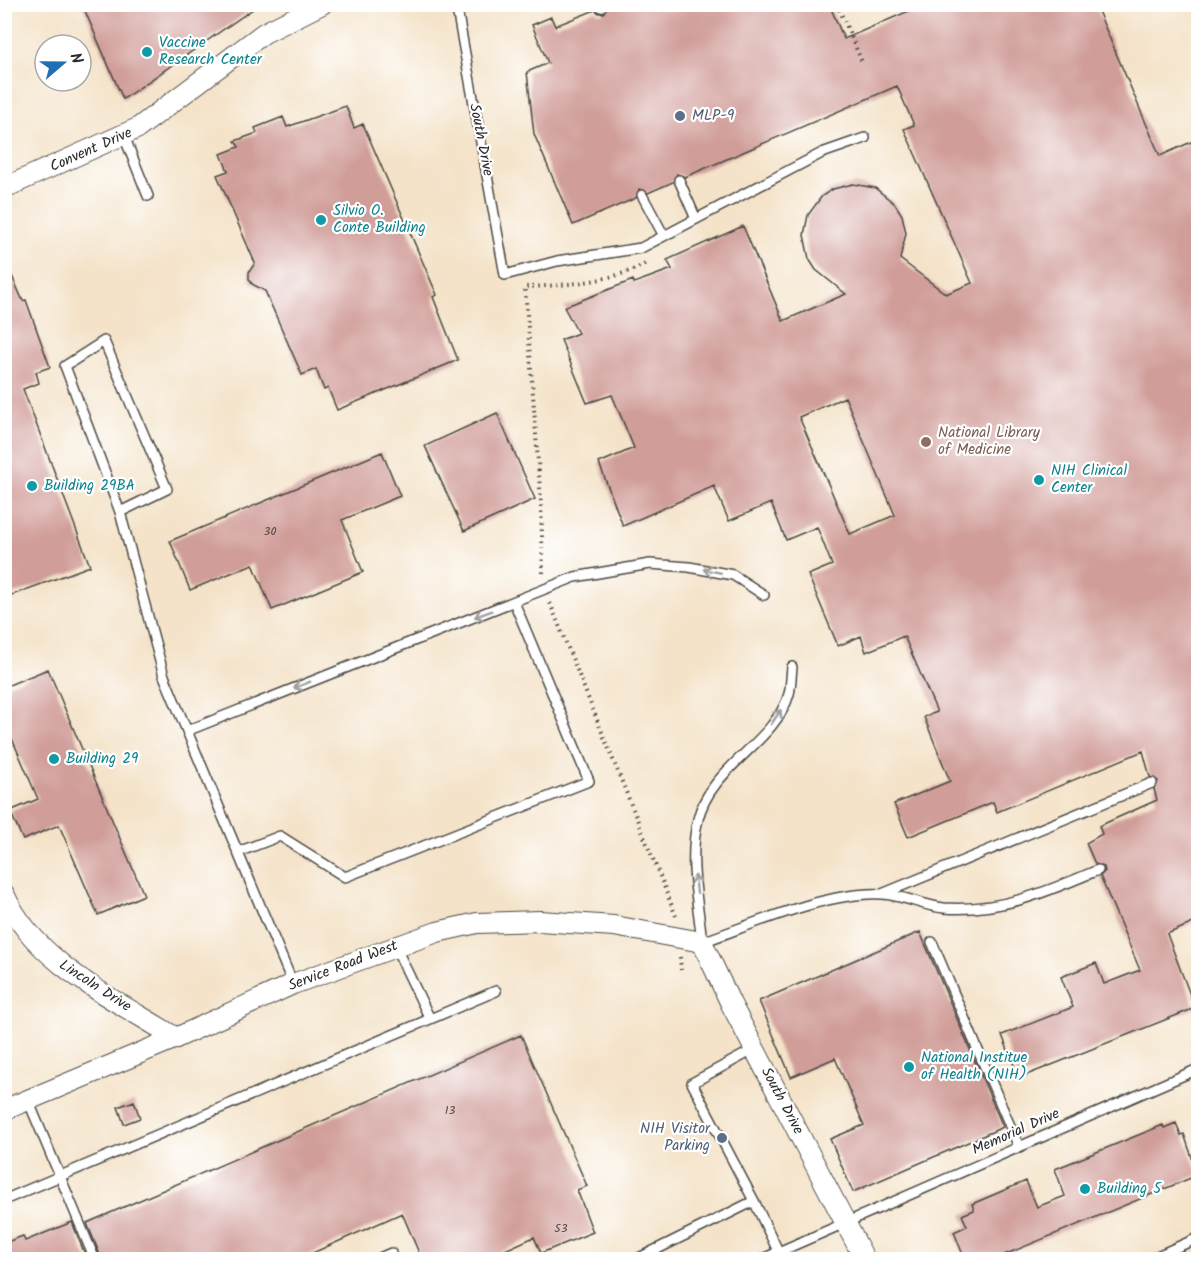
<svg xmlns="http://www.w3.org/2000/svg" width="1203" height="1264" font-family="Kalam,sans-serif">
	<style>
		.building { fill: #d09d99; fill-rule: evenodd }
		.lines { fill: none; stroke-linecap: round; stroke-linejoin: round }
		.service-casing { stroke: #494743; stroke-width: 12 }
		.minor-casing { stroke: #494743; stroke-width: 22 }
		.path { stroke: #494743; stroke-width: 4; stroke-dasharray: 1.5 4.5; stroke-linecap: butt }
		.service { stroke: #fff; stroke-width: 9 }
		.minor { stroke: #fff; stroke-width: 20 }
		.oneway { stroke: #a0a0a0 }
		.culture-dot { fill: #0f9aa8; stroke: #fff; stroke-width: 2 }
		.service-dot { fill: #5c6f8a; stroke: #fff; stroke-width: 2 }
		.education-dot { fill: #8d6e63; stroke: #fff; stroke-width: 2 }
		.labels { text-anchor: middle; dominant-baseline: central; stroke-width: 4.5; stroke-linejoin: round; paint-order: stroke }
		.number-label { font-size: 12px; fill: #544846 }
		.culture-label { font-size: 15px; fill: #0d838f; stroke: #fff; text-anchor: start }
		.service-label { font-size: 15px; fill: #4e5e75; stroke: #fff; text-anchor: start }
		.street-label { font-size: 15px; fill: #2b2b2b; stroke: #fff }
		.education-label { font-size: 15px; fill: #785e54; stroke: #fff; text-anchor: start }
	</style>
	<rect width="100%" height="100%" fill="#fff"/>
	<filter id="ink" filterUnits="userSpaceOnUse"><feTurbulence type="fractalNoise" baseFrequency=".0167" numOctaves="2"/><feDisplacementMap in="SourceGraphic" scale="12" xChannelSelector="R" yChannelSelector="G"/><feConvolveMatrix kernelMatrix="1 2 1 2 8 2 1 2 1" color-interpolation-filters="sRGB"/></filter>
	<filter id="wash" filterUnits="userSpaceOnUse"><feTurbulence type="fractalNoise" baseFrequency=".008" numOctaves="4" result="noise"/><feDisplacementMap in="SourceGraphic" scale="24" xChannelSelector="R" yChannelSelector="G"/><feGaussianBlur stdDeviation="1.35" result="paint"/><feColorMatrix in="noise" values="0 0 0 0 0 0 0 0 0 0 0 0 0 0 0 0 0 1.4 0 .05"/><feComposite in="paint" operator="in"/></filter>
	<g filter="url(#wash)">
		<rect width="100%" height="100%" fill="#f4e3c9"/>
		<g id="blocks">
			<path class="building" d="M82,4h178l-137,95z
				M607,4h222l15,35 81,-35h170l65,152 38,-17v782l-31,13 28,74 -176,70 -17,-43 71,-28 -12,-30 35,-14 8,21 36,-14 -40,-94 5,-5 -1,-4 -9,-3 -9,-21 16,-9 -3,-8 58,-26 -3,-11 4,-8 -8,-4 -7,-26 -146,61 -4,-10 -85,35 -14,-33 56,-23 -26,-64 13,-5 -33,-76 -38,16 -5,-16 -23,10 -30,-71 24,-10 -15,-38 -31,13 -15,-37 -42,18 -15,-35 -91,40 -24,-63 35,-15 -22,-53 -25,8 -26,-63 17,-7 -14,-26 69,-27 1,3 38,-14 -5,-9 76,-34 40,95 63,-27 -30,-24 -7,-11 -5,-24 4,-20 14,-19 11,-7 20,-5 22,4 20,16 7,11 4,18 -6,26 46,35 26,-11 -68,-154 10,-4 -17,-39 -212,91 -8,-3 -4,8 -25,11 -9,-4 -3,9 -63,27 -39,-91 -7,-62 21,-9 -16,-38 19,-8 4,9 40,-16 4,3h5zM845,397l50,118 -45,19 -51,-117z
				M346,106l8,22 9,-4 74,171 -4,2 25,63 -121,50 -9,-22 -4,2 -8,-21 -14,6 -37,-84 -13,-7 -3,-5v-7l6,-9 -38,-88 11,-4 -7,-17 18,-7 -4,-6 22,-8 -2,-5 28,-11 4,10z
				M4,258l19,43 3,-1 24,67 -14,5 3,11 -16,6 67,177 -86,32z
				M497,413l38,86 -71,32 -39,-85z
				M382,452l18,44 -58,24 21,52 -91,38 -19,-46 -63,26 -20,-49z
				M48,669l96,226 -46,20 -39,-90 -36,15 -13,-29 28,-12 -34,-79v-33z
				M920,932l83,195 -150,65 -23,-53 34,-14 -29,-67 -44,19 -32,-76z
				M521,1035l66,151 -10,4 16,42 -52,21 -7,-16 -51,23h-61l-20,-47 -105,47h-195l-15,-37z
				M134,1101l6,17 -16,6 -6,-17z
				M1176,1123l5,12 3,-1 14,41 -206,85h-11l-2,-6 -14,6 -11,-28 13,-6 -5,-11 12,-5 -2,-6 54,-23 11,26 28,-11 -10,-27 108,-44 1,3z
				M72,1222l15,38h-83v-17l19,-7 2,5z"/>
		</g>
	</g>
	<g filter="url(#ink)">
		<use href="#blocks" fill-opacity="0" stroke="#494743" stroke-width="1.5"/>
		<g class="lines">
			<defs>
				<path id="service" d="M456,4l49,271 52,-14 84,-13 181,-95 43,-15
					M599,4l2,3
					M124,136l24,60
					M679,180l17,39
					M642,195l22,41
					M120,512l-55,-146 39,-25 63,148 -47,23 44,164 129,308
					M792,667c-1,9 -1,19 -3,27 -14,49 -79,73 -91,125 -10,40 0,83 4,123 52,-18 126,-51 180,-48 21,1 41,12 62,14 58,4 102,-16 154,-38
					M189,730l386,-153 75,-13 39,3 44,8 31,20
					M238,852l42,-16 65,41 244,-96 -75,-179
					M882,894l270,-111
					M932,942l87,205
					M395,946l35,73
					M28,1100l67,160
					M4,1200l492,-209
					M754,1201l24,50
					M375,1260l16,-7
					M635,1260l119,-59 -62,-118 63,-34
					M760,1260l438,-191
					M1148,1260l50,-22"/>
				<path id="minor" d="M4,188l134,-60 126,-95 58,-29
					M4,894c32,70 111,105 172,144
					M4,1110l172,-72 117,-54 144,-52 40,-9 63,-2 74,5 88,16 29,62 134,256"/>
			</defs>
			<use href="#service" class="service-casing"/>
			<use href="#minor" class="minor-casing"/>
			<path class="path" d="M837,4l25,58
				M543,573l-2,-71 -16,-215c36,-1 90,-6 120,-23
				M550,603l126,313
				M680,957l1,13"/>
			<use href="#service" class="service"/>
			<use href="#minor" class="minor"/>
		</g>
		<defs><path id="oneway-shaft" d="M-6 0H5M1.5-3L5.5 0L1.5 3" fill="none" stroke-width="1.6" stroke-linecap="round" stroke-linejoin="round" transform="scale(1.5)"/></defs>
		<g class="oneway">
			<use href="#oneway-shaft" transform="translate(712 571) rotate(-169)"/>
			<use href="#oneway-shaft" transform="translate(483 614) rotate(159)"/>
			<use href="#oneway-shaft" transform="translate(302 685) rotate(158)"/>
			<use href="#oneway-shaft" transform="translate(776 717) rotate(-56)"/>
			<use href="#oneway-shaft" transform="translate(696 884) rotate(-96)"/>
		</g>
	</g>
	<g class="culture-dot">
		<circle cx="147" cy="52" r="6"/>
		<circle cx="321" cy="220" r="6"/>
		<circle cx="1039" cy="480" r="6"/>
		<circle cx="32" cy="486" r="6"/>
		<circle cx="54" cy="759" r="6"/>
		<circle cx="909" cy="1067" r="6"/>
		<circle cx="1085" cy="1189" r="6"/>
	</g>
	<g class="service-dot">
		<circle cx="680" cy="116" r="6"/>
		<circle cx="722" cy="1138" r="6"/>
	</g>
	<circle class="education-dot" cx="926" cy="442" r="6"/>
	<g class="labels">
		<g class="number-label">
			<text x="270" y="531">30</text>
			<text x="450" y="1110">13</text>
			<text x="561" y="1228">53</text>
		</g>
		<g class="culture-label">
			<text x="159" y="43">Vaccine<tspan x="159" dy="17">Research Center</tspan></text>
			<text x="333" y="211">Silvio O.<tspan x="333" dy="17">Conte Building</tspan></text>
			<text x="1051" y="471">NIH Clinical<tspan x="1051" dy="17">Center</tspan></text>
			<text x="44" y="486">Building 29BA</text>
			<text x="66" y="759">Building 29</text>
			<text x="921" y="1058">National Institue<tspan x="921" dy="17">of Health (NIH)</tspan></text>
			<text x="1097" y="1189">Building 5</text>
		</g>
		<g class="service-label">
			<text x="692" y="116">MLP-9</text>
			<text x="710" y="1129" text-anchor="end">NIH Visitor<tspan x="710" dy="17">Parking</tspan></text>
		</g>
		<g class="street-label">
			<text transform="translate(481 140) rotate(79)">South Drive</text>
			<text transform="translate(91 150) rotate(-24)">Convent Drive</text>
			<text transform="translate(343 966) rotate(-21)">Service Road West</text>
			<text transform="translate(95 986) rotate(33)">Lincoln Drive</text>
			<text transform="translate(782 1101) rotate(62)">South Drive</text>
			<text transform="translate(1016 1132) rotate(-24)">Memorial Drive</text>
		</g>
		<g class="education-label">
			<text x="938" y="433">National Library<tspan x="938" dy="17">of Medicine</tspan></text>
		</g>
	</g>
	<rect width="1203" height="1264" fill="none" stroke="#fff" stroke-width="24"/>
	<g transform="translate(63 63) rotate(70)"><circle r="28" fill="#ffffff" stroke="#aaaaaa" stroke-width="1.5"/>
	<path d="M0-4.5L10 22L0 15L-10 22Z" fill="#1f6fb2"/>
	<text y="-9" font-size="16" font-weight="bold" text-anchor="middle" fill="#2b2b2b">N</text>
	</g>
</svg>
